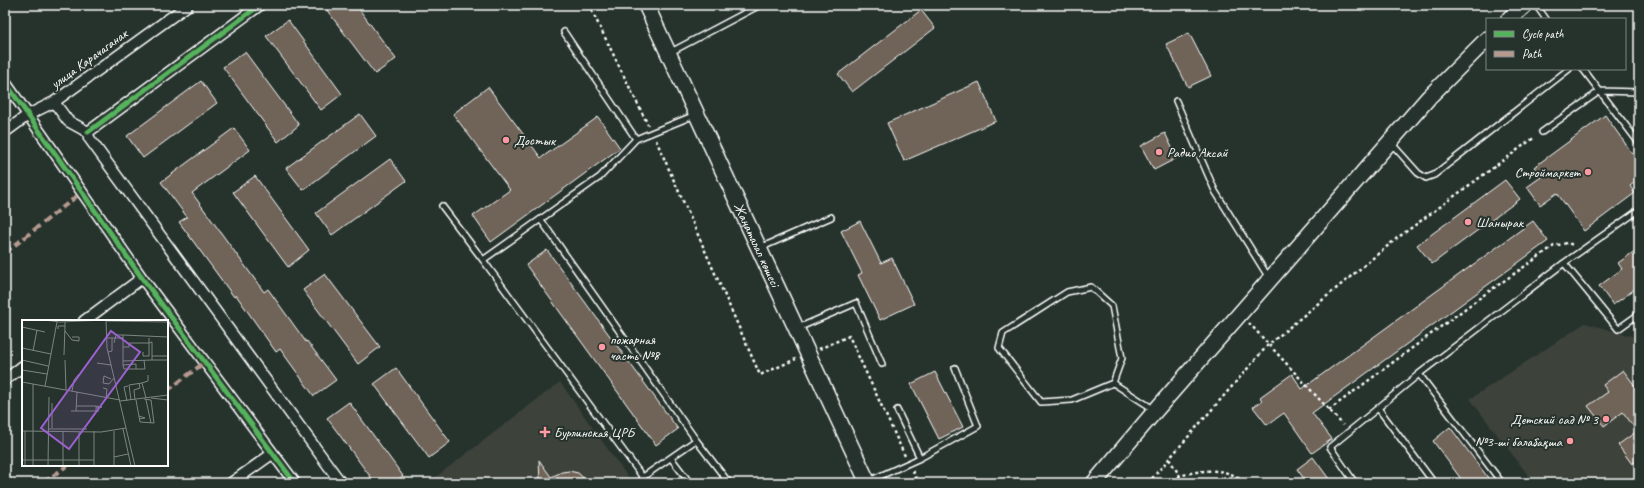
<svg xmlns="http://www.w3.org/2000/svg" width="1644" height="488" font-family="Caveat,sans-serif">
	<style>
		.built { fill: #3c423a }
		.building { fill: #6f6459; stroke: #fff }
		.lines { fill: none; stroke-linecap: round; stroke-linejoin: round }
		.lane-casing { stroke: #fff; stroke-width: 8 }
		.street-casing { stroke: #fff; stroke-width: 13 }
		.secondary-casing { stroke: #fff; stroke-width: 18 }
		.path { stroke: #fff; stroke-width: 2.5; stroke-dasharray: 3 3; stroke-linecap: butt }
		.lane { stroke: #26332d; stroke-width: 5 }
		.street { stroke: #26332d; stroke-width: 10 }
		.secondary { stroke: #26332d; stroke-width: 15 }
		.quiet { stroke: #b69a8f; stroke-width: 4; stroke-dasharray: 8 4; stroke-linecap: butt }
		.cycleway-casing { stroke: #26332d; stroke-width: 8 }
		.cycleway { stroke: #56b35d; stroke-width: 5 }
		.poi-dot { fill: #ff9aa2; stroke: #26332d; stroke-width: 1.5 }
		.labels { text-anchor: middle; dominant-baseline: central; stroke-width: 4; stroke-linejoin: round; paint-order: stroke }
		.street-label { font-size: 14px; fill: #fff; stroke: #26332d }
		.poi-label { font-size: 14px; fill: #fff; stroke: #26332d; text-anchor: start }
		.inset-road { fill: none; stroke: #7d8581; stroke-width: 1 }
		.view { fill: #9c61cf; fill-opacity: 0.15; stroke: #9c61cf; stroke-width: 2 }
		.inset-edge { fill: none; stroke: #fff; stroke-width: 2 }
	</style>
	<rect width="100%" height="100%" fill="#26332d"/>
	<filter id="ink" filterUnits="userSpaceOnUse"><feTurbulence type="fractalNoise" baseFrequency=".025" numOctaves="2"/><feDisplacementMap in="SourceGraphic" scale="8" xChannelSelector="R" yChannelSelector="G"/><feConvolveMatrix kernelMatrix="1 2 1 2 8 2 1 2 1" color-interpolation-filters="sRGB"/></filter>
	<g filter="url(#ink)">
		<path class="built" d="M1585,323l50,14 4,4v142h-105l-64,-84z
			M560,382l72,101h-204z"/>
		<path class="building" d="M323,5h33l40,54 -21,15z
			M921,10l14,18 -83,64 -14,-18z
			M288,20l54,74 -21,16 -55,-74z
			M1189,33l22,43 -23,11 -22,-43z
			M245,52l54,73 -21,17 -55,-75z
			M201,81l16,22 -74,55 -16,-22z
			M979,82l17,39 -92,40 -17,-38z
			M488,87l53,71 57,-41 22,31 -129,94 -18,-26 37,-26 -57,-76z
			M360,114l16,22 -73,54 -17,-22z
			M1605,115l34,48v16l-9,7 5,7 -51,38 -27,-38 -17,12 -13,-18 14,-10 -7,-10z
			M234,128l16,22 -58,43 72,99 4,-3 38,53 1,-1 29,39 -22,16 -34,-47 -4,3 -40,-57 -2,2 -55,-75 8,-5 -26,-35z
			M1165,133l12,25 -23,12 -13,-24z
			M390,159l16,22 -74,54 -16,-22z
			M255,176l54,74 -21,17 -55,-75z
			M1505,180l15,19 -88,65 -15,-19z
			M860,221l21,42 11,-5 22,46 -34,16 -22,-45 4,-2 -21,-42z
			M1533,221l15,20 -236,172 20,26 -20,14 -28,-40 -17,12 -14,-18 9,-6 -2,-4 32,-23 10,15z
			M1639,248v38l-26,19 -14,-19 23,-17 -4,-6z
			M547,250l131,179 -22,16 -130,-180z
			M325,274l55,73 -22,17 -55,-74z
			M396,368l54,74 -21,16 -55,-74z
			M1623,370l16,21v68l-7,5 -14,-19 19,-14 -14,-19 -19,14 -16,-20 20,-14 -5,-7z
			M935,372l28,55 -24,12 -28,-55z
			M349,402l54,74 -9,7h-19l-48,-65z
			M1450,427l42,56h-28l-31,-42z
			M1313,457l19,26h-25l-10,-14z
			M539,460l12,17 11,-5 7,-1 9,2 11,10h-51l2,-1z"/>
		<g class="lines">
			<defs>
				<path id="lane" d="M1536,5l10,14
					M564,32l72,107
					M669,53l91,-48
					M1583,69l56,74
					M1176,101l39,90 54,87
					M1542,132l58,-41 39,1
					M1392,144l26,29 8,5 8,-3 135,-106
					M442,206l41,54 117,-83 36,-38 59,-24
					M541,220l155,220 -53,37
					M760,248l71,-31
					M483,260l164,223
					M1564,263l54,66 21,-15
					M1091,287l21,19 10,52 -9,25 -41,17 -31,2 -42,-54 4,-15 64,-41z
					M798,328l58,-25 26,61
					M1419,374l-41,34 56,75
					M1113,383l42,27
					M897,410l23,48
					M696,440l33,43
					M671,458l19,25
					M869,481l51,-23 58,-32 -23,-58
					M1355,483l-25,-36 48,-39
					M1502,483l-83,-109 145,-111 75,-53"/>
				<path id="street" d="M5,82l137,196 153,205
					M54,102l14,19 20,11 1,6 252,345
					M5,132l23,-17 26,-13 134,-97
					M88,132l172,-127
					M84,321l58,-43
					M5,380l18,-14
					M231,483l41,-29"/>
				<g id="secondary">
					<path id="s1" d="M646,5l222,478"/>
					<path d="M1509,19l16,-14"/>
					<path d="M1094,483l62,-73 273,-313 58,-58"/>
				</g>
			</defs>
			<use href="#lane" class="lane-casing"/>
			<use href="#street" class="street-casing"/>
			<use href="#secondary" class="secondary-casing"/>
			<path class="path" d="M589,5l59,120
				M656,140l104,235 36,-16
				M1249,323l94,102
				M819,349l30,-13 56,120
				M1329,410l149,-111 76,-53 13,-3 7,2
				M1169,459l11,17c21,-7 48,-9 66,7
				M913,471l5,12
				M1148,483l120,-138 128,-106 139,-102
				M1174,483l6,-7"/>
			<use href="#lane" class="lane"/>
			<use href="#street" class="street"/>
			<use href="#secondary" class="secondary"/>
			<path class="quiet" d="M5,253l77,-61
				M167,391l38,-29
				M43,483l25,-18"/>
			<defs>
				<path id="cycleway" d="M5,82l137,196 153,205
					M88,132l172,-127"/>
			</defs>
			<use href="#cycleway" class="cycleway-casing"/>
			<use href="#cycleway" class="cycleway"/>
		</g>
	</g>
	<g class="poi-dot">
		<circle cx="506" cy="140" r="4"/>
		<circle cx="1159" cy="152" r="4"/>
		<circle cx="1588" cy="172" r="4"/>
		<circle cx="1468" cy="222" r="4"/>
		<circle cx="602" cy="347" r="4"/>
		<circle cx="1606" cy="419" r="4"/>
		<path d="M543 426h4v4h4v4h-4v4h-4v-4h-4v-4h4z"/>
		<circle cx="1570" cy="441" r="4"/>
	</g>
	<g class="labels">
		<g class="street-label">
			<text transform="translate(89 59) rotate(-36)">улица Карачаганак</text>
			<text stroke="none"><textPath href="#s1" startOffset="264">Жаңаталап көшесі</textPath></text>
		</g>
		<g class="poi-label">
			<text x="514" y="140">Достык</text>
			<text x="1167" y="152">Радио Аксай</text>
			<text x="1580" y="172" text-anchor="end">Строймаркет</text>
			<text x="1476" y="222">Шанырак</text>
			<text x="610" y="339">пожарная<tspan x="610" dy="16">часть №8</tspan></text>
			<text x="1598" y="419" text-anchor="end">Детский сад № 3</text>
			<text x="554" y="432">Бурлинская ЦРБ</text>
			<text x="1562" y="441" text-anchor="end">№3-ші балабақша</text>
		</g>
	</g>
	<g transform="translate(22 320)">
		<rect width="146" height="146" fill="#26332d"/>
		<path class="inset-road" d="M22,0l16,2 45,-2M84,0l1,28 28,118M84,1l62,1M0,7l23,5M36,9v-3h7v-4M43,11l7,9 7,1v-4h-7M85,18h16v-3l45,2M101,18v23l29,-1v-18l-3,1v-5M92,23l2,-8h7M101,27h6v-4h20v13h-6v-4M0,28l29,6M11,31l4,-21M86,32l4,-1v-13M42,35l1,-29M130,36h16M0,40l26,6M43,40l1,30M130,40h16M101,41v4l13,-1v5h9l-1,-9M75,43l14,2M101,45l1,4h12M0,50l25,4M89,59l-7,-3 -1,7 6,1 5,-6M0,62l98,18M120,63l6,-2v-6M23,66l12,-64M81,68l4,1 -1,9M50,71l2,-11 5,-6M129,78l17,2M109,80l-2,-15 13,-2 4,15M113,80l-1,-10 6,-2 -1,-5M114,80l4,22 14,1 -3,-23 -7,-1M124,80l5,23M98,81l48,-6M105,81l-3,-14 4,-1M30,83v25M55,86h19v5M74,88l6,-1 -6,-1M49,91h5l1,-19M54,91h23M117,96l6,2 -6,1M27,109h38M101,109l8,37M0,111l79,1 25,-4M3,111v35M92,111v35M41,112v34M92,137l14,-3M0,140h72M11,146v-82M26,146l1,-69M57,146v-34M72,146v-35"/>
		<path class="view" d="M89,11l29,21 -71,97 -28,-21z"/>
		<rect width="146" height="146" class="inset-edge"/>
	</g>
	<rect width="1644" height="488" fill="none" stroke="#26332d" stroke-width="20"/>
	<rect x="10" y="10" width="1624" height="468" fill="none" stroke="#fff" stroke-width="1.5" filter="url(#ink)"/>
	<rect x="1486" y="18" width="140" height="52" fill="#26332d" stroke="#7d8581"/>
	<rect x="1494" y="31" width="20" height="6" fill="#56b35d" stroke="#7d8581"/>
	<text x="1522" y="38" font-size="12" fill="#ffffff">Cycle path</text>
	<rect x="1494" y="51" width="20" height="6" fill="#b69a8f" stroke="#7d8581"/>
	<text x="1522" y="58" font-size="12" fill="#ffffff">Path</text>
</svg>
